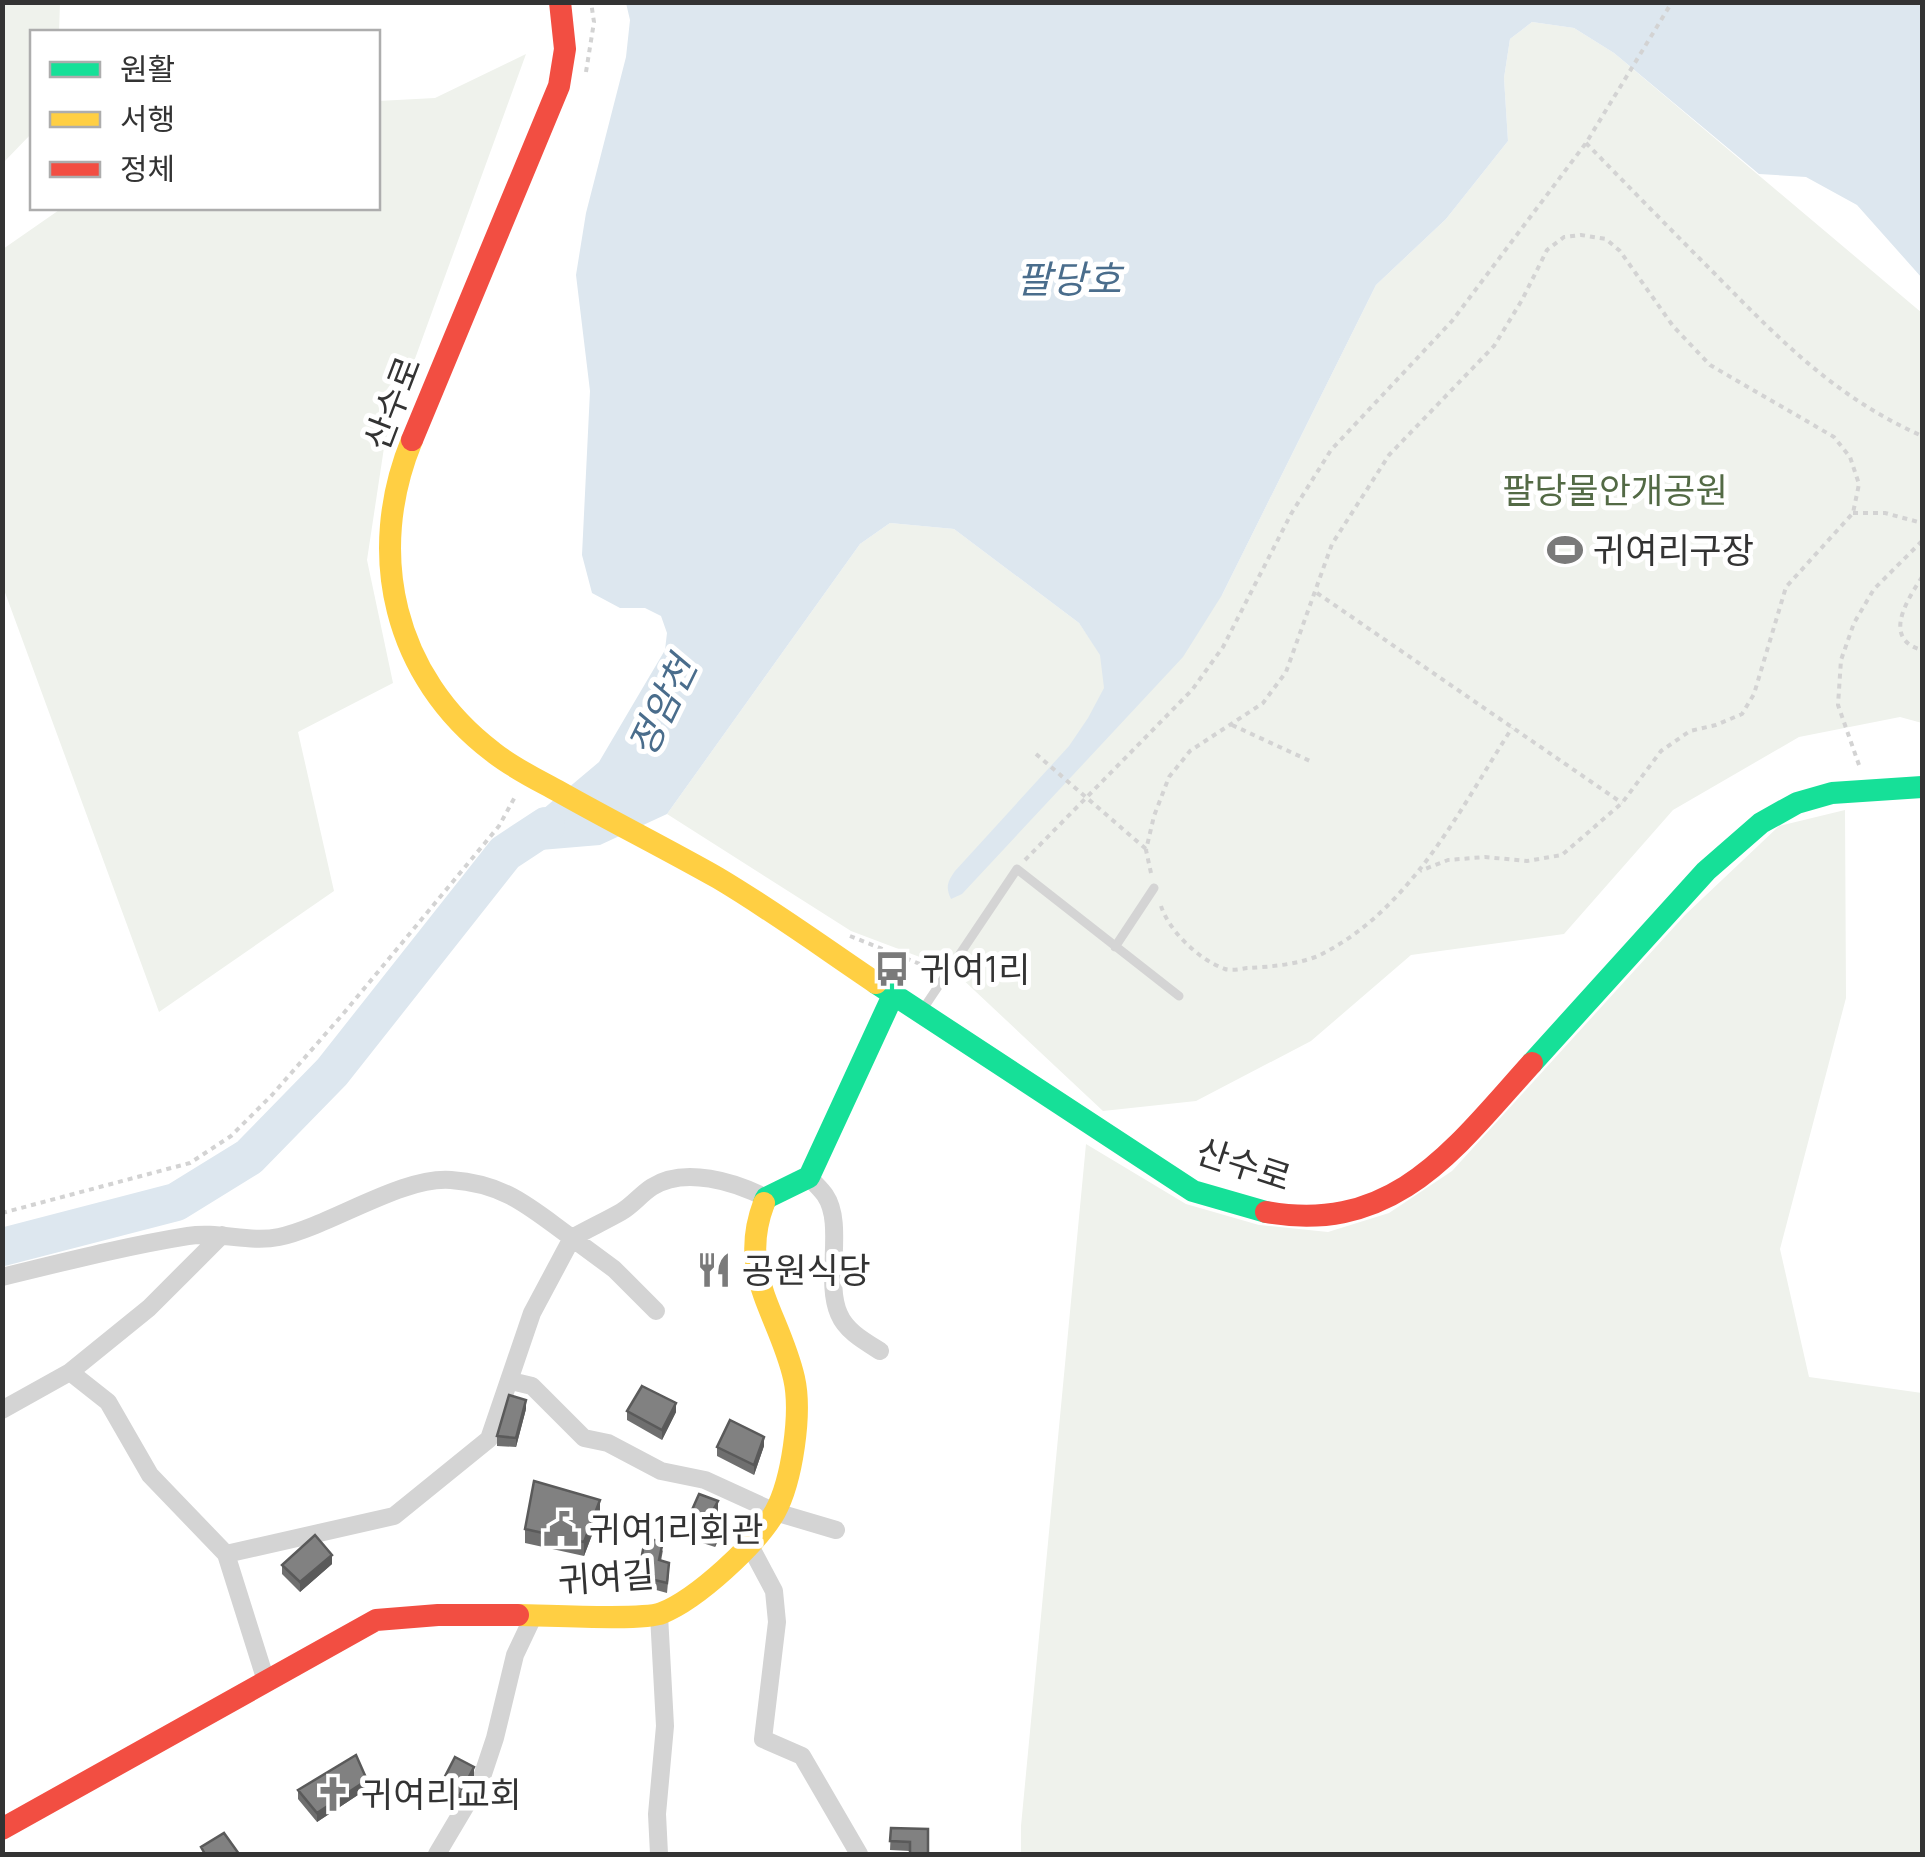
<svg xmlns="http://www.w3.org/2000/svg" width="1925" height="1857" font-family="Manrope,'Noto Sans KR',sans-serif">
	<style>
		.green { fill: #eff2ec }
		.water { fill: #dde7ef }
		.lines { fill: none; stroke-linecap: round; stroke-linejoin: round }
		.river { stroke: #dde7ef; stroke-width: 38 }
		.path { stroke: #d3d3d3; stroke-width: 4; stroke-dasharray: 5 5; stroke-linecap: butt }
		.lane { stroke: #d4d4d4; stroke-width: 9 }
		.street { stroke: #d4d4d4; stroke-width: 18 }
		.fast { stroke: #16e098; stroke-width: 22 }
		.slow { stroke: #ffcf43; stroke-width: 22 }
		.jam { stroke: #f24e42; stroke-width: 22 }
		.wall { fill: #6f6f6f }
		.shaded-wall { fill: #5a5a5a }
		.building { fill: #818181; stroke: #5a5a5a; stroke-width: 2.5 }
		.labels { text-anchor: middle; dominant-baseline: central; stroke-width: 10; stroke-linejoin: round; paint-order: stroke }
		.street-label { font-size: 35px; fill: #333; stroke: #fff }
		.park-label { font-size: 35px; fill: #536a45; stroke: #fff }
		.poi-label { font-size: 35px; fill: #333; stroke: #fff; text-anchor: start }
		.water-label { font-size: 38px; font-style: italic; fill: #4a6d8c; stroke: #fff }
	</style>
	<rect width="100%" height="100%" fill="#fff"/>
	<path class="green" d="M3,2l57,1 -1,29h-27v101l-29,30z
		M1532,22l42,6 40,25 308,260v410l-22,-6 -101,20 -126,73 -109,124 -153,21 -100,86 -115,60 -93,10 -145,-136 -25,-13 -82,-31 -184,-117 193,-270 30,-21 64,6 125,94 22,32 121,-60 154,-310 70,-66 62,-78 -4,-63 6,-39z
		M526,54l-141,387 -18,119 26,123 -95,49 36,159 -175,121 -156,-425v-338l59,-41h316v-107l57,-3z
		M1845,810l1,188 -66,251 29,128 113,16v461h-901v-28l65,-682 100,60 73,21 69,7 61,-19 63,-42 233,-256 94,-89z"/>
	<path class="water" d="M626,3h1296v275l-65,-73 -51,-28 -47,-3 -145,-121 -40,-25 -42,-6 -22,17 -6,39 4,63 -62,78 -70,66 -154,310 -39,62 -221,237 -11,5c-6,-12 -3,-18 4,-28l114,-125 19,-28 16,-30 -4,-33 -21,-32 -125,-94 -64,-6 -30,21 -193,270 -67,31 -95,8 31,-38 63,-53 66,-112 2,-17 -6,-17 -16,-8h-25l-28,-15 -10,-38 8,-164 -14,-116 10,-62 40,-156 4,-37z"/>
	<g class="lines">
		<path class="river" d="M2,1247l174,-45 73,-45 83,-85 173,-219 41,-27"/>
		<path class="path" d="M586,72l8,-50 -3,-20
			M1586,143c42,43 85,87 128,130 66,67 121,124 208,163
			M1853,513h32l37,10
			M1922,577c-14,22 -41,62 0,73
			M1317,593l305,210
			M1232,725l78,36
			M1036,754l110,95
			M1859,765l-21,-60 3,-45 13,-37 20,-34 48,-48
			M1025,860l167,-170 31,-43 68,-133 40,-64 121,-129 134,-178 86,-141
			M1151,873l-5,-23 8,-34 15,-39 21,-26 73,-48 23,-31 46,-128 57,-89 105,-109 28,-46 25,-50 17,-13 17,-2 25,4 14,12 53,75 37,39 124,72 16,20 9,27 -6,29 -67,74 -32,107 -12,20 -26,11 -26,6 -29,20 -39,52 -60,52 -35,6 -42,-4 -37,3 -28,11
			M1161,906c8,25 38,54 64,63 6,2 16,0 22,-1 23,-1 55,-4 75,-14 90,-46 138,-145 190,-226
			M850,936l85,34
			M2,1213l188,-50 41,-27 41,-41 71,-81 156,-188 17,-31"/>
		<path class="lane" d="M1115,947l39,-59
			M923,1009l94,-140 162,127"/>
		<path class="street" d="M809,1177c5,6 12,12 16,18 20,29 -1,85 14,119 7,17 25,27 41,37
			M2,1277c62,-15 124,-31 186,-41 30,-5 61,7 91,1 51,-11 123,-61 172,-57 55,4 78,27 121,58 16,-9 33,-17 49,-26 12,-7 20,-18 31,-25 32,-21 84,-5 114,11
			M70,1372l38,30 42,73 76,79 40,127
			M511,1381l21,5 52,52 24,5 53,28 44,9 70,32 61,18
			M2,1410l68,-38 79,-64 73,-73
			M749,1544l25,47 3,31 -14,117 39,17 57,98
			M226,1554l168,-38 95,-77 43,-126 40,-75 42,31 42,42
			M437,1854l44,-74 14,-42 20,-83 18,-38
			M659,1854l-2,-40 8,-88 -6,-111"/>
		<path class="fast" d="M876,983l317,208 73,21
			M1532,1063l174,-192 55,-48 36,-20 35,-10 90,-6
			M764,1203l2,-5 43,-21 85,-184"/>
		<path class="slow" d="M412,440c-47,114 -18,237 81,312 20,16 43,27 65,39 53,30 107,57 160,87 54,32 106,70 158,105
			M518,1615c27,0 125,6 144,-2 35,-14 94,-68 113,-101 17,-31 27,-99 19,-134 -15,-65 -57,-104 -30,-175"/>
		<path class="jam" d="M412,440l147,-354 6,-37 -5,-47
			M1266,1212c129,23 189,-64 266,-149
			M2,1829l374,-209 62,-5h80"/>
	</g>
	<path class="wall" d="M526,1409l-10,38 -19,-1v-10z
		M627,1411l49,1 -14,28 -35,-20z
		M764,1446l-10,29 -37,-19v-9z
		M718,1511l-4,7 9,12 -8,17 -31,-10v-9z
		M600,1514l-16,42 -59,-13v-14z
		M663,1550l-2,11 8,11 -2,21 -29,-8v-9z
		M332,1564l-32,28 -18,-18v-9z
		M474,1776l-15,29 -20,-8v-9z
		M367,1789l-50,33 -19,-23v-9z
		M891,1828l37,1 -18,22 -20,-1z"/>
	<path class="shaded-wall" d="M526,1400v9l-10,38v-9z
		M676,1403v9l-14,28v-10z
		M764,1437v9l-10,29v-10z
		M600,1500v14l-16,42v-14z
		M718,1501v10l-8,15v-10z
		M723,1521v9l-8,17v-9z
		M332,1555v9l-32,28v-10z
		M474,1767v9l-15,29v-9z
		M367,1780v9l-50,33v-9z"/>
	<path class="building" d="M642,1386l34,17 -14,27 -35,-19z
		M509,1395l17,5 -10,38 -19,-2z
		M730,1420l34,17 -10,28 -37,-18z
		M534,1481l66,19 -16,42 -59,-13z
		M699,1494l19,7 -8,15 13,5 -8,17 -31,-10z
		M315,1535l17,20 -32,27 -18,-17z
		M645,1539l18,2 -4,19 10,3 -2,20 -29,-7z
		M356,1755l11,25 -50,33 -19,-23z
		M455,1757l19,10 -15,29 -20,-8z
		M891,1828l37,1v25h-18v-12l-20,-1z
		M224,1833l15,21h-34l-4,-7z"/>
	<defs>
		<symbol id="stadium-bare" viewBox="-9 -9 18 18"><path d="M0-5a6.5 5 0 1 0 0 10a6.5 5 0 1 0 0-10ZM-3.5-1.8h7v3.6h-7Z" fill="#7a7a7a" stroke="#fff" stroke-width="2.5" paint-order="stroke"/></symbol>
		<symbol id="bus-bare" viewBox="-9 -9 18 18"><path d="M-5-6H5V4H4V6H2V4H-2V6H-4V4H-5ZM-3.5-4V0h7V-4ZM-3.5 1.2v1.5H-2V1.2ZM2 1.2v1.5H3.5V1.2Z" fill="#7a7a7a" stroke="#fff" stroke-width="2.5" paint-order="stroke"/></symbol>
		<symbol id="restaurant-bare" viewBox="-9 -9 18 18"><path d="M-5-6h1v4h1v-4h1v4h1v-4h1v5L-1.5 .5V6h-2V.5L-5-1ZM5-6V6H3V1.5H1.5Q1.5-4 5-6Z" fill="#7a7a7a" stroke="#fff" stroke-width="2.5" paint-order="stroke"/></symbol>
		<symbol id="civic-bare" viewBox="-9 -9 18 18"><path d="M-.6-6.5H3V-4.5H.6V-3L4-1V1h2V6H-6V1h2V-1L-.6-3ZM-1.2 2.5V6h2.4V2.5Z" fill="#7a7a7a" stroke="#fff" stroke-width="2.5" paint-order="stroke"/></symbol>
		<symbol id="church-bare" viewBox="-9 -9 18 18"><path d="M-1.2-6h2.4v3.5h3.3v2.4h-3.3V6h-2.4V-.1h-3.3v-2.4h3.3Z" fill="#7a7a7a" stroke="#fff" stroke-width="2.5" paint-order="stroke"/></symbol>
	</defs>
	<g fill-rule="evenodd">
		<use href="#stadium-bare" x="1540" y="525" width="50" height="50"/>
		<use href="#bus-bare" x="867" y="944" width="50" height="50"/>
		<use href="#restaurant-bare" x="689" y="1245" width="50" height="50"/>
		<use href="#civic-bare" x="536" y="1504" width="50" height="50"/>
		<use href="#church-bare" x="308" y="1769" width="50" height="50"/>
	</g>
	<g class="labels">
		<g class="street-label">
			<text transform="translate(392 403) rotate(-69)">산수로</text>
			<text transform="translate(1244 1164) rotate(18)">산수로</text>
			<text transform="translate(606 1577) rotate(-4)">귀여길</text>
		</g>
		<g class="park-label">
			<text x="1615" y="490">팔당물안개공원</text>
		</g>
		<g class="poi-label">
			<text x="1593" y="550">귀여리구장</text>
			<text x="920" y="969">귀여1리</text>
			<text x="742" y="1270">공원식당</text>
			<text x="589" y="1529">귀여1리회관</text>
			<text x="361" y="1794">귀여리교회</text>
		</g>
		<g class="water-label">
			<text x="1069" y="278">팔당호</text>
			<text transform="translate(661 706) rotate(-64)">정암천</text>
		</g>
	</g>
	<rect width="1925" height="1857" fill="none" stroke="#333333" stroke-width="10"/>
	<rect x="30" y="30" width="350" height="180" fill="#ffffff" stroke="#adadad" stroke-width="2.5"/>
	<rect x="50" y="62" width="50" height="15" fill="#16e098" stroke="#adadad" stroke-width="2.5"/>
	<text x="120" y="80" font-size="30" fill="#333333">원활</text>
	<rect x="50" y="112" width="50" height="15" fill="#ffcf43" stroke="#adadad" stroke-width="2.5"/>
	<text x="120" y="130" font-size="30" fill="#333333">서행</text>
	<rect x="50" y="162" width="50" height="15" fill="#f24e42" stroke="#adadad" stroke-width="2.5"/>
	<text x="120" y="180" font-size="30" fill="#333333">정체</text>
</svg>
